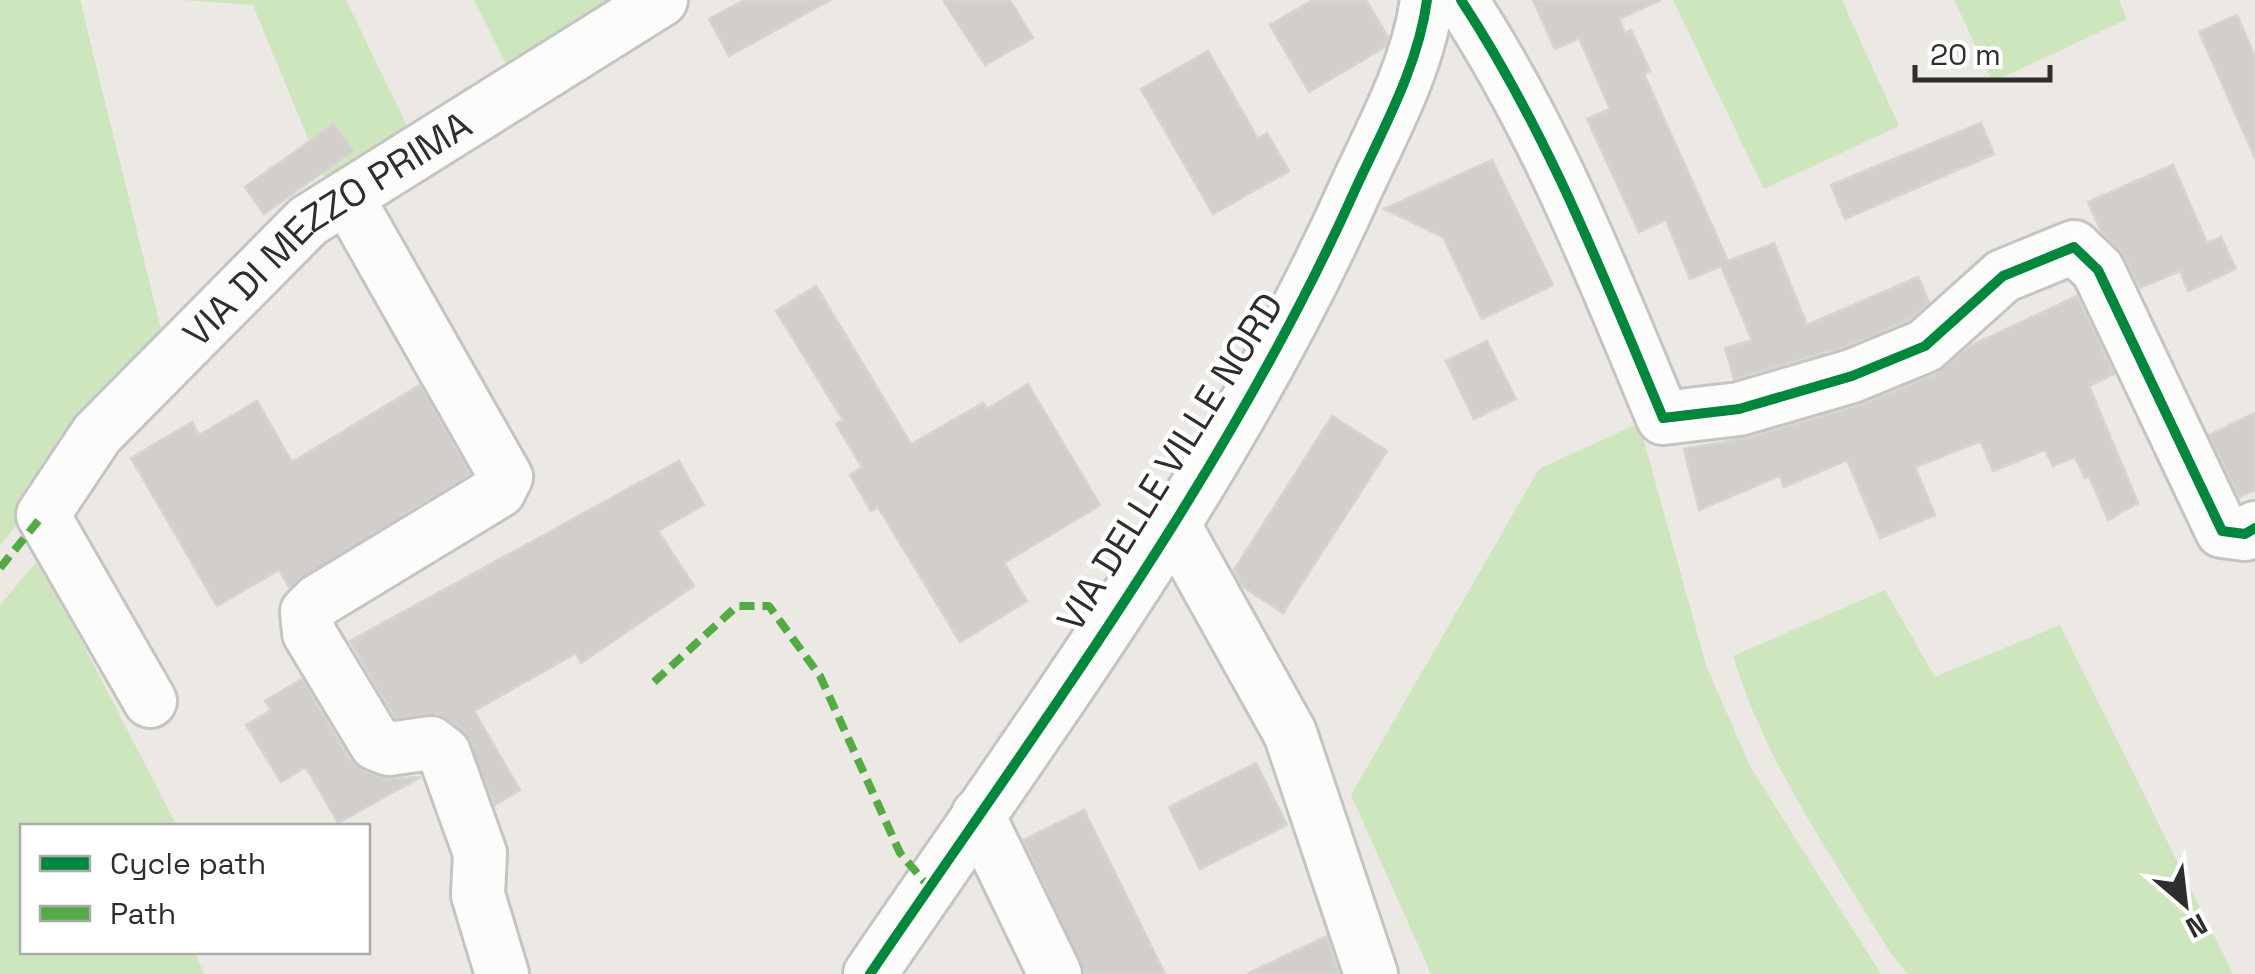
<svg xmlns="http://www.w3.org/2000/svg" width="2255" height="974" font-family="'Space Grotesk',sans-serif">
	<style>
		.green { fill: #cee6be }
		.building { fill: #d1cecb; stroke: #d7d4d0; stroke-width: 2.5 }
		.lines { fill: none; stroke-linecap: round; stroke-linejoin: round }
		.minor-casing { stroke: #c5c4c5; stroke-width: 58 }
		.minor { stroke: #fcfcfb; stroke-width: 52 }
		.quiet { stroke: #54ab44; stroke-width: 8; stroke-dasharray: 15 8; stroke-linecap: butt }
		.cycleway-casing { stroke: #fff; stroke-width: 16 }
		.cycleway { stroke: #00873e; stroke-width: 10 }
		.labels { text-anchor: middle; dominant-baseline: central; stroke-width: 9; stroke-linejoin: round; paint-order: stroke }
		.street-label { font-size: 38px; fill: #2e2e2e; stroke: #fff }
	</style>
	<rect width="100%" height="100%" fill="#ece8e4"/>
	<path class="green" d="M0,0h80l83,337 -163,209z
		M182,0h164l62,128 -83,52 -72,-175z
		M474,0h165l-132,66z
		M1673,0h169l57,126 -135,63z
		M1954,0h165l8,19 -134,63z
		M1639,423l68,245 44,100 130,206h-450l-80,-179 188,-326z
		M39,559l138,267h-155v126h173l9,22h-204v-369z
		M1885,590l50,87 125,-52 173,349h-325l-17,-20c-57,-95 -126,-191 -158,-298z"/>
	<path class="building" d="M745,0h85l-101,56 -20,-37z
		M943,0h67l23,38 -48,27z
		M1313,0h53l22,37 -3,10 -76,45 -39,-67z
		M1533,0h128l-42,19 6,14 6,-3 19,41 -6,3 84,187 46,-18 33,82 111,-48 11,25 -20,18 -67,28 -108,31 -9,-31 27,-8 -31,-74 -31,13 -24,-59 -27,12 -52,-113 23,-10 -31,-71 -24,11z
		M2237,15l18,41v102l-56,-126z
		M1208,51l50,88 9,-6 22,38 -76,43 -72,-125z
		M1981,123l13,31 -149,65 -14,-34z
		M334,124l19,27 -89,63 -19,-27z
		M1492,160l61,125 -71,34 -39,-82 -59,-28z
		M2173,165l34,78 14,-6 15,32 -48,22 -8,-20 -40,17 -15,-31 -24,-26 -13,-29z
		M816,286l95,158 72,-41 4,6 41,-25 72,121 -96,58 23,38 -67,41 -82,-135 -7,4 -21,-36 12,-8 -26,-43 7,-4 -67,-109z
		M2077,296l37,78 -25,12 49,117 -30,17 -19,-44 -4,2 -10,-21 -22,9 -8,-16 -52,21 -12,-30 -66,26 20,48 -55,23 -33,-78 -63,27 -4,-11 -81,34 -15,-61 63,-11 116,-34 73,-30 34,-28z
		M1487,341l29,58 -42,20 -28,-58z
		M420,385l50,89 -181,113 -10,-17 -62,36 -86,-148 61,-36 7,13 58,-34 35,61z
		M2255,413v77l-16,7 -30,-62z
		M1332,416l55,35 -104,162 -40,-26 -9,-17z
		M679,461l25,44 -46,26 36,55 -113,77 -5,-10 -102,58 46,79 -25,15 -32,-75 -25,-16 -43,4 -45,-77z
		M302,679l48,81 14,11 28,8 29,-2 -83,46 -32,-56 -25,15 -35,-57 25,-15 -6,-9z
		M1256,763l31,62 -87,44 -31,-62z
		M1084,810l81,164h-80l-62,-134z
		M1327,936l12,38h-92z"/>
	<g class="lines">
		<defs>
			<g id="minor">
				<path d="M1461,0c86,131 142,275 202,418l76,-9 113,-33 73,-30 78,-70 71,-29 24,23 124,261 23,3 10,-6"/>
				<path d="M347,197l159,280 -7,14 -181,110 -11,11 2,21 67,111 13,5 42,-6 13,10 36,100 -2,42 24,79"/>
				<path d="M1175,527l115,206 81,241"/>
				<path id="s1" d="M150,701l-107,-186 54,-81 211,-213 353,-221"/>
				<path d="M978,815l77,159"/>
				<path d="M870,974c173,-254 359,-502 485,-784 28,-61 63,-123 72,-190"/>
			</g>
		</defs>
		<use href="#minor" class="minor-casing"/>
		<use href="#minor" class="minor"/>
		<path class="quiet" d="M0,568l43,-53
			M654,682l83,-76h32l51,70 80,177 29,34"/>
		<defs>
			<path id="cycleway" d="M1461,0c86,131 142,275 202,418l76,-9 113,-33 73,-30 78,-70 71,-29 24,23 124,261 23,3 10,-6
				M870,974c173,-254 359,-502 485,-784 28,-61 63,-123 72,-190"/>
		</defs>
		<use href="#cycleway" class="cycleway-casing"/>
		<use href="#cycleway" class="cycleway"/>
	</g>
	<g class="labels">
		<g class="street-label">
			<text stroke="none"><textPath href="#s1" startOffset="622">VIA DI MEZZO PRIMA</textPath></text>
			<text transform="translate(1170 462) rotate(-58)">VIA DELLE VILLE NORD</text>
		</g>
	</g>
	<rect x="20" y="824" width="350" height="130" fill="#ffffff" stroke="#ababab" stroke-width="2.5"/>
	<rect x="40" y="856" width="50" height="15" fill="#00873e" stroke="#ababab" stroke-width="2.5"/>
	<text x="110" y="874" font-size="30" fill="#2e2e2e">Cycle path</text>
	<rect x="40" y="906" width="50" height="15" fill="#54ab44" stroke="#ababab" stroke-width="2.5"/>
	<text x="110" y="924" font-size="30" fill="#2e2e2e">Path</text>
	<g transform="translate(2185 904) rotate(152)" stroke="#ffffff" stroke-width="8" paint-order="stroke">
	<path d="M0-8L18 38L0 25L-18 38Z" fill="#2e2e2e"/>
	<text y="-15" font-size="28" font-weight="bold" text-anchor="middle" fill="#2e2e2e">N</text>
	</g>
	<path d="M1915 65v15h135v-15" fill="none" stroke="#2e2e2e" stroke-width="5"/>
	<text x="1930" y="65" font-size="30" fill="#2e2e2e" stroke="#ffffff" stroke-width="8" paint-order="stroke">20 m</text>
</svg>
